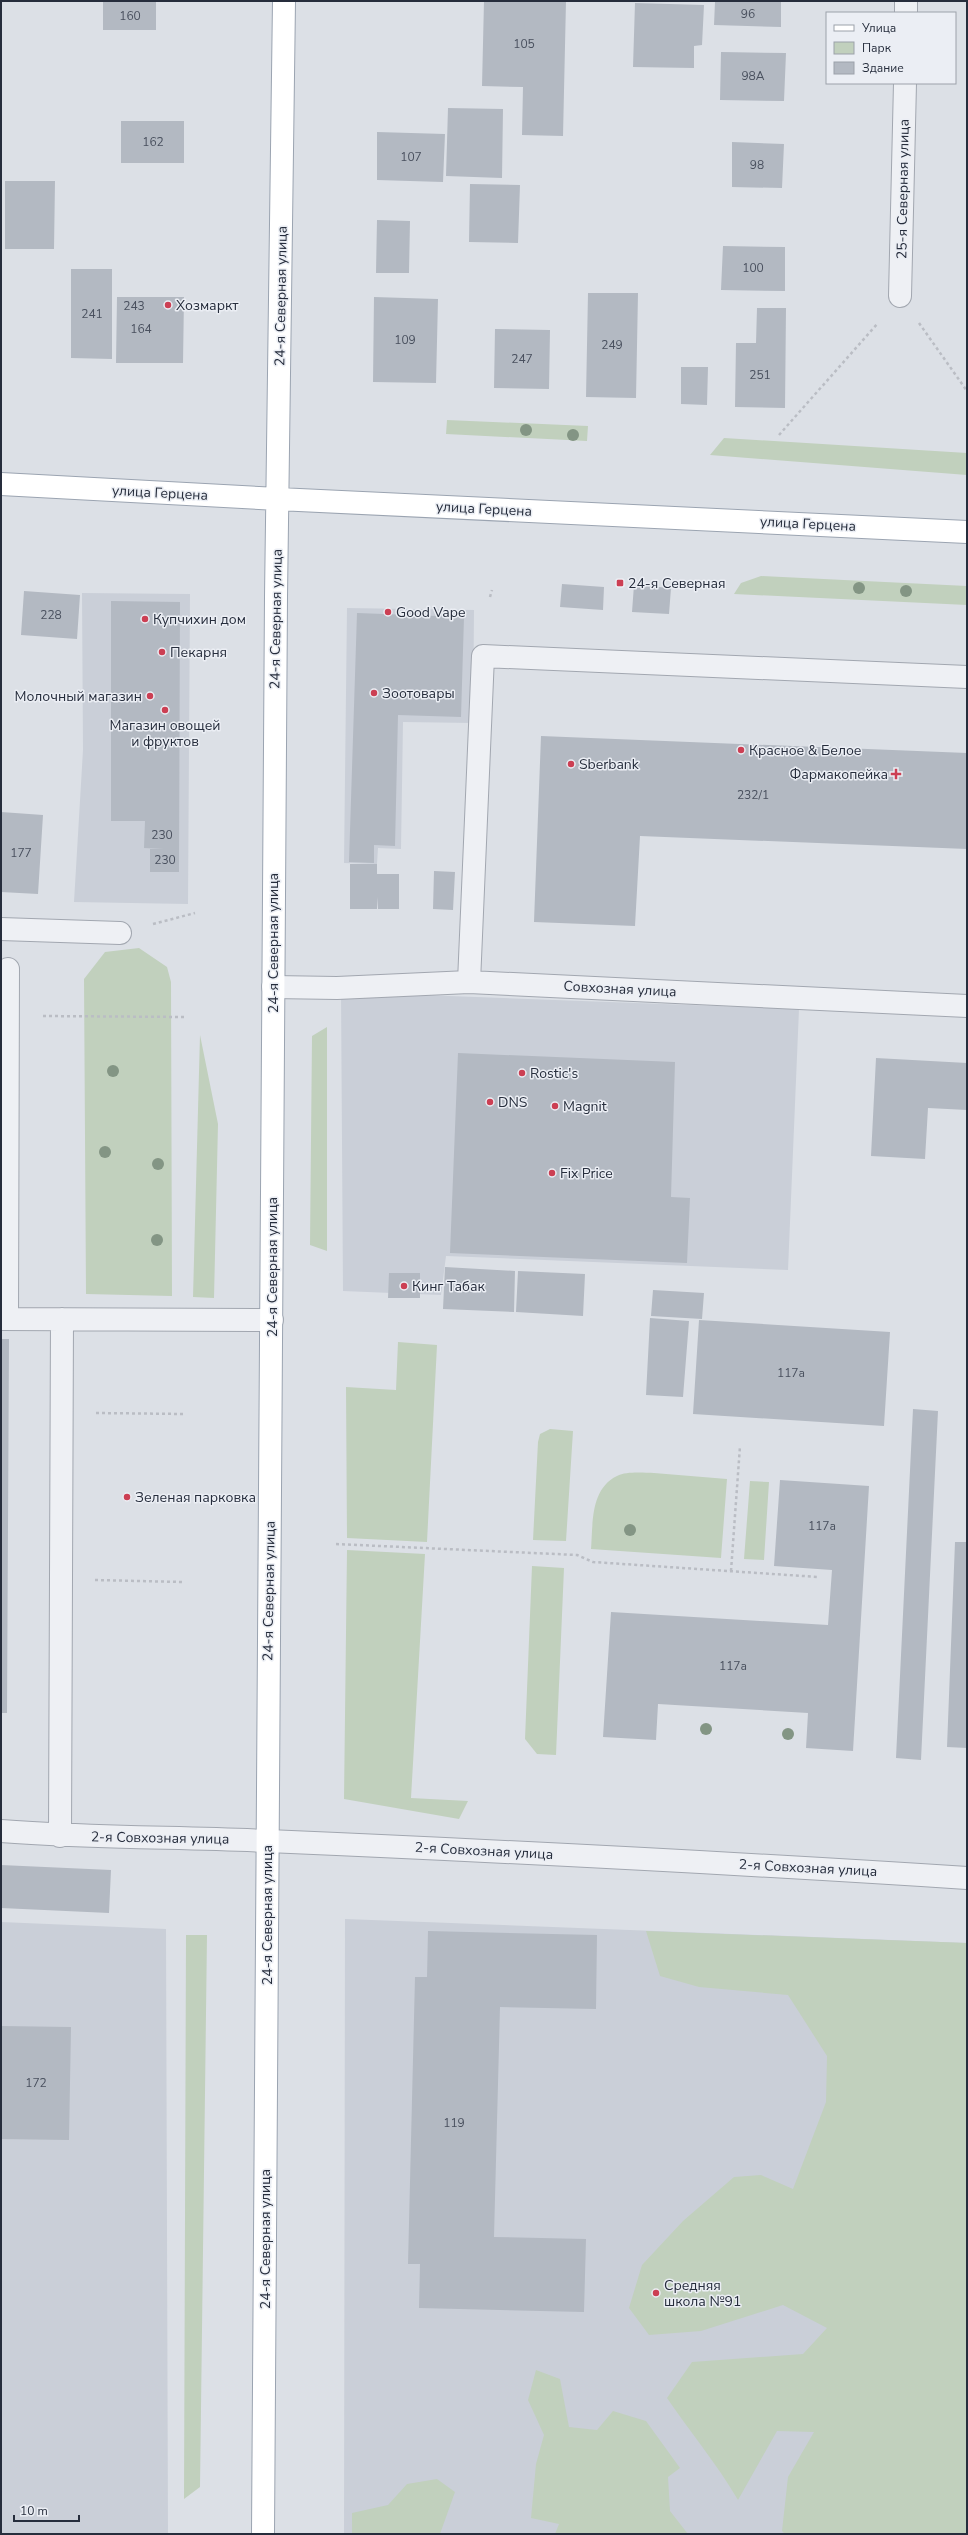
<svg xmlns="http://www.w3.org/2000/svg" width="968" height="2535" font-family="'Nunito Sans',sans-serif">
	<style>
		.built { fill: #cacfd8 }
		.green { fill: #c1d0bd }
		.building { fill: #b3b9c2 }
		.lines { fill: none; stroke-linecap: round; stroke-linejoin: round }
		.minor-casing { stroke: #a2a7b0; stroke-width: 24 }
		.major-casing { stroke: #9ba4b1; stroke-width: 24 }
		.path { stroke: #babdc4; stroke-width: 2.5; stroke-dasharray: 3 3; stroke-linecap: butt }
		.minor { stroke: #eef0f4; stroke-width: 22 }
		.major { stroke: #fff; stroke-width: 22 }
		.tree { fill: #839584 }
		.poi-dot { fill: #cc3f53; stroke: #ebeef4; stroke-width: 1.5 }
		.labels { text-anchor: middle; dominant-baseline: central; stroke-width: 3; stroke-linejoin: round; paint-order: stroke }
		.number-label { font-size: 12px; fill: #49505e }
		.street-label { font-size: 14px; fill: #262d3c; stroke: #ebeef4 }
		.poi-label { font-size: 14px; fill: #262d3c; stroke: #ebeef4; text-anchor: start }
	</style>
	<rect width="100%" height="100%" fill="#dce0e6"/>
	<path class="built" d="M82,593l108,1 -2,310 -114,-2 9,-152z
		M347,608l127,2 -1,113 -70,-1 -2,127 -23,-1 -1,16 -33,-1z
		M341,992l458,17 -11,261 -342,-14 -5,39 -98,-4z
		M345,1919l622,24v591h-623z
		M1,1922l165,7 2,605h-167z"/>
	<path class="green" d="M447,420l141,6 -1,15 -141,-7z
		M724,438l243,15v22l-257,-20z
		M761,576l206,10v19l-233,-11 7,-11z
		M139,948l28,19 4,15 1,314 -86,-2 -2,-315 21,-27z
		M327,1027v224l-17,-6 2,-209z
		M200,1035l18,89 -4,174 -21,-1z
		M398,1342l39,3 -10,197 -80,-4 -1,-151 50,3z
		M550,1429l23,2 -7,110 -33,-1 5,-98 2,-8z
		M654,1473l73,6 -6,79 -130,-9c2,-25 -1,-60 26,-73 10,-5 27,-3 37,-3z
		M750,1481l19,1 -5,78 -20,-1z
		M347,1550l78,4 -14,244 57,3 -9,18 -115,-20z
		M532,1566l32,2 -8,187 -19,-1 -12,-15z
		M646,1931l321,12v591h-182l-3,-3 6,-54 26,-45 -37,-1 -39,69c-21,-36 -47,-67 -71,-102l25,-36 111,-8 24,-26 -44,-23 -82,26 -52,4 -20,-27 13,-43 41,-44 51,-44 27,-2 32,14 33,-87 1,-46 -39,-61 -89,-8 -39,-11z
		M186,1935h21l-7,552 -16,12z
		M536,2370l24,9 9,48 28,3 16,-19 33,10 34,47 -12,9 2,34 18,23h-133l4,-10 -28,-6 5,-54 8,-29 -16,-35z
		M437,2479l18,13 -15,42h-88v-21l36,-8 19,-21z"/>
	<path class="building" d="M103,1h53v29h-53z
		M484,1h82l-3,135 -41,-1 1,-48 -41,-1z
		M730,1h51v26l-67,-2 1,-23z
		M635,3l69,2 -2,40 -8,1v22l-61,-1z
		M721,52l65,1 -2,48 -64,-1z
		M448,108l55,1 -1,69 -56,-2z
		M121,121h63v42h-63z
		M377,132l68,2 -2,48 -66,-2z
		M732,142l52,2 -2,44 -50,-1z
		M5,181h50l-1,68h-49z
		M470,184l50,1 -2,58 -49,-1z
		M377,220l33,1 -1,52h-33z
		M723,246l62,1v44l-64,-1z
		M71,269h41v90l-41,-1z
		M588,293h50l-2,105 -50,-1z
		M117,297h67l-1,66h-67z
		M374,297l64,2 -2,84 -63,-1z
		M757,308h29l-1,100 -50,-1 1,-64h20z
		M495,329l55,1 -1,59 -55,-1z
		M681,367h27l-1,38 -26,-1z
		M562,584l42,3 -1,23 -43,-3z
		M634,585l37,3 -2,26 -37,-2z
		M24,591l56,4 -3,44 -56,-4z
		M111,601l69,1 -1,270h-29v-23h14l-20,-1 1,-27h8h-42z
		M357,613l107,4 -3,100 -63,-2 -3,131 -21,-1v18l-25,-1z
		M541,736l426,17v96l-327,-13 -5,90 -101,-4z
		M1,812l42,3 -5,79 -37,-2z
		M350,864h27v10h22v35h-21v-12l-1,12h-27z
		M434,871l21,1 -2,38 -20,-1z
		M458,1053l217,9 -4,135 19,1 -3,65 -237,-10z
		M876,1058l91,5v47l-39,-2 -3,51 -54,-3z
		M445,1267l70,4 -1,41 -71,-3z
		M518,1271l67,3 -2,42 -67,-4z
		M389,1273h31v25h-32z
		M653,1290l51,3 -2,26 -51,-3z
		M650,1318l39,3 -6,76 -37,-2z
		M699,1320l191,12 -6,94 -191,-12z
		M1,1339h8l-2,374h-6z
		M913,1409l25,2 -17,349 -25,-2z
		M780,1480l89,6 -16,265 -47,-3 2,-35 -150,-9 -2,36 -53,-3 8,-125 217,13 4,-55 -58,-4z
		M955,1542h12v206l-20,-1z
		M1,1865l110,5 -2,43 -108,-5z
		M428,1931l169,4 -1,74 -96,-2 -6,230 92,2 -2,73 -165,-4 1,-44h-12l7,-287h12z
		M1,2026l70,1 -2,113 -68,-1z"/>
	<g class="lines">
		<defs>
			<path id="minor" d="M906,13v-12
				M900,296l5,-213
				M1,929l119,4
				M469,982l14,-326 484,21
				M273,987l64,1 132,-6 498,24
				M1,1319l271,1
				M7,1319l1,-350
				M1,1831c89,7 178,6 267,10 233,10 466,22 699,37
				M60,1836l2,-517"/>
			<path id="major" d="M1,484l277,15 689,33
				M263,2534l13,-1937 8,-596"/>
		</defs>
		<use href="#minor" class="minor-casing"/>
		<use href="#major" class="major-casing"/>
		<path class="path" d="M919,323l48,68
			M779,435l99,-112
			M490,597l2,-7
			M153,924l42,-11
			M43,1016l143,1
			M96,1413l89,1
			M336,1544l241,11 16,7 225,15
			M731,1571l9,-125
			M95,1580l87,2"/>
		<use href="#minor" class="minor"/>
		<use href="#major" class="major"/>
	</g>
	<g class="tree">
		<circle cx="526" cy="430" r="6"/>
		<circle cx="573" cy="435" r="6"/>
		<circle cx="859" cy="588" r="6"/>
		<circle cx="906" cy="591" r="6"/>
		<circle cx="113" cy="1071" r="6"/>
		<circle cx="105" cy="1152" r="6"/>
		<circle cx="158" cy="1164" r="6"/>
		<circle cx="157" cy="1240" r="6"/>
		<circle cx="630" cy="1530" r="6"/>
		<circle cx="706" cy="1729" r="6"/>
		<circle cx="788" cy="1734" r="6"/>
	</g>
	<g class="poi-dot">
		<circle cx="168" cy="305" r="4"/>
		<rect x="616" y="579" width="8" height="8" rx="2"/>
		<circle cx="388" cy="612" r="4"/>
		<circle cx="145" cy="619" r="4"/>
		<circle cx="162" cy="652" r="4"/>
		<circle cx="374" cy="693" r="4"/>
		<circle cx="150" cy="696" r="4"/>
		<circle cx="165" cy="710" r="4"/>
		<circle cx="741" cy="750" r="4"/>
		<circle cx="571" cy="764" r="4"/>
		<path d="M894 768h4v4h4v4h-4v4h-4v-4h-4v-4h4z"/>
		<circle cx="522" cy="1073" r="4"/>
		<circle cx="490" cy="1102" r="4"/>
		<circle cx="555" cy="1106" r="4"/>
		<circle cx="552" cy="1173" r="4"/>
		<circle cx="404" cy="1286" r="4"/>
		<circle cx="127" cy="1497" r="4"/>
		<circle cx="656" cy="2293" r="4"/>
	</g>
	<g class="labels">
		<g class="number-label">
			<text x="748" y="14">96</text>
			<text x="130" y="16">160</text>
			<text x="524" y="44">105</text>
			<text x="753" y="76">98А</text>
			<text x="153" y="142">162</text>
			<text x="411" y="157">107</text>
			<text x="757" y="165">98</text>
			<text x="753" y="268">100</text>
			<text x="134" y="306">243</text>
			<text x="92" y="314">241</text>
			<text x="141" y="329">164</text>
			<text x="405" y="340">109</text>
			<text x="612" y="345">249</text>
			<text x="522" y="359">247</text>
			<text x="760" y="375">251</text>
			<text x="51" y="615">228</text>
			<text x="753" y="795">232/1</text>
			<text x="162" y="835">230</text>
			<text x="21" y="853">177</text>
			<text x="165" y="860">230</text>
			<text x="791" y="1373">117а</text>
			<text x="822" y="1526">117а</text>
			<text x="733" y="1666">117а</text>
			<text x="36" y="2083">172</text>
			<text x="454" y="2123">119</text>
		</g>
		<g class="street-label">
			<text transform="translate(903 189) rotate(-89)">25-я Северная улица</text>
			<text transform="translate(281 296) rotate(-89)">24-я Северная улица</text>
			<text transform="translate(160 493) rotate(3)">улица Герцена</text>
			<text transform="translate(484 509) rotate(3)">улица Герцена</text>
			<text transform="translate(808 524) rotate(3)">улица Герцена</text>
			<text transform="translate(276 619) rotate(-89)">24-я Северная улица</text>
			<text transform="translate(273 943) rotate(-90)">24-я Северная улица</text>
			<text transform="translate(620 989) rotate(3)">Совхозная улица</text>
			<text transform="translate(272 1267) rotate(-90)">24-я Северная улица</text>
			<text transform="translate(269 1591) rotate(-89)">24-я Северная улица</text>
			<text transform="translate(160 1838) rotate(1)">2-я Совхозная улица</text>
			<text transform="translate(484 1851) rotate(3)">2-я Совхозная улица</text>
			<text transform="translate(808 1868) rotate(3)">2-я Совхозная улица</text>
			<text transform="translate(267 1915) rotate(-90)">24-я Северная улица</text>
			<text transform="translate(265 2239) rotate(-90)">24-я Северная улица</text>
		</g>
		<g class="poi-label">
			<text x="176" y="305">Хозмаркт</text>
			<text x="628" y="583">24-я Северная</text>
			<text x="396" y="612">Good Vape</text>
			<text x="153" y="619">Купчихин дом</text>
			<text x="170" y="652">Пекарня</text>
			<text x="382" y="693">Зоотовары</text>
			<text x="142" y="696" text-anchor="end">Молочный магазин</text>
			<text x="165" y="725" text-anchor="middle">Магазин овощей<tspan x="165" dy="16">и фруктов</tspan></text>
			<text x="749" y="750">Красное &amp; Белое</text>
			<text x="579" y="764">Sberbank</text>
			<text x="888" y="774" text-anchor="end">Фармакопейка</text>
			<text x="530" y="1073">Rostic's</text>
			<text x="498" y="1102">DNS</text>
			<text x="563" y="1106">Magnit</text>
			<text x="560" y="1173">Fix Price</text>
			<text x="412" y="1286">Кинг Табак</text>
			<text x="135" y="1497">Зеленая парковка</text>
			<text x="664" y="2285">Средняя<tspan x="664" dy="16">школа №91</tspan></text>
		</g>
	</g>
	<rect width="968" height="2535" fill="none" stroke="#262d3c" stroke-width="4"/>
	<rect x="826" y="12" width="130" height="72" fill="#ebeef4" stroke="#9ca1aa"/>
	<rect x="834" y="25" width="20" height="6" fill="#ffffff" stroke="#9ca1aa"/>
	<text x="862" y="32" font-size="12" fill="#262d3c">Улица</text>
	<rect x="834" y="42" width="20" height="12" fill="#c1d0bd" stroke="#9ca1aa"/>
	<text x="862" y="52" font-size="12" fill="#262d3c">Парк</text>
	<rect x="834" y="62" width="20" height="12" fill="#b3b9c2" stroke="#9ca1aa"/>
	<text x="862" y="72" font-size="12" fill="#262d3c">Здание</text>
	<path d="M14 2515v6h65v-6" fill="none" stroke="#262d3c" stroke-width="2"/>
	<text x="20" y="2515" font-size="12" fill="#262d3c" stroke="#ebeef4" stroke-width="3" paint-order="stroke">10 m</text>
</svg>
